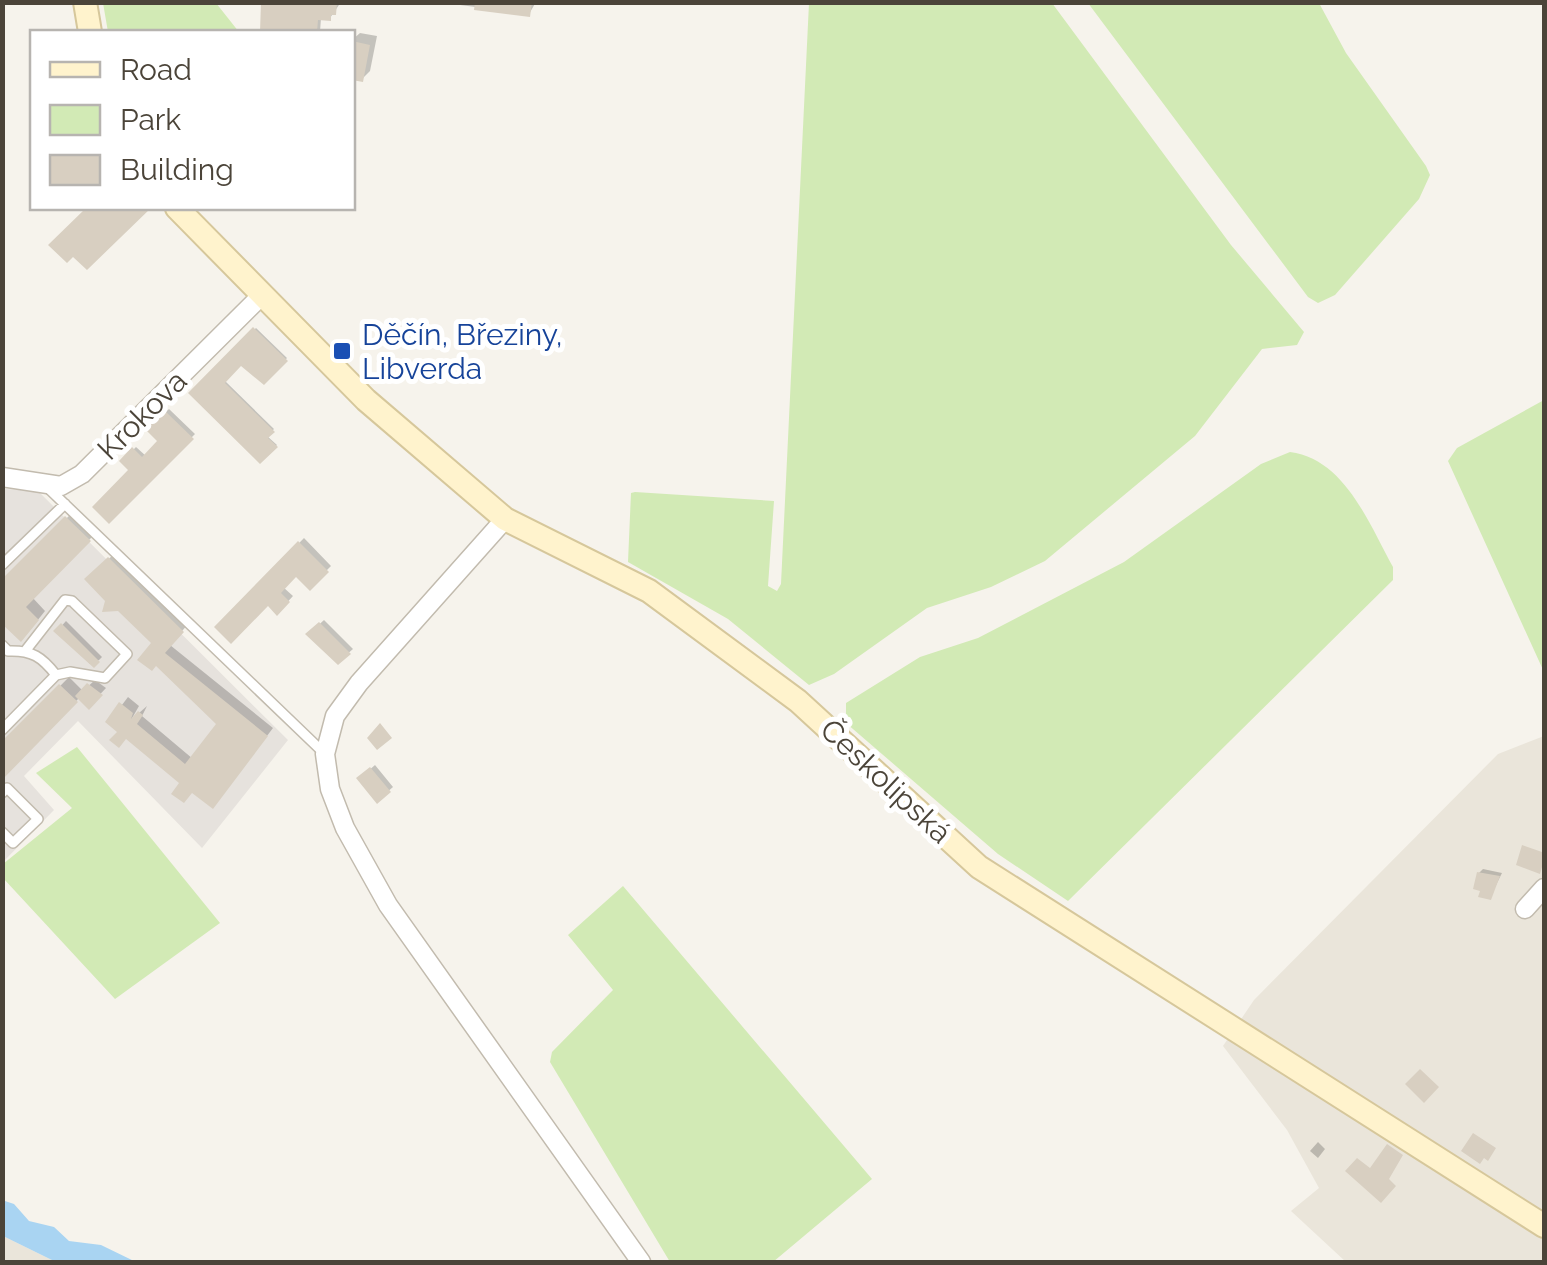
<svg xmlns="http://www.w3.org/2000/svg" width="1547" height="1265" font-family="Raleway,sans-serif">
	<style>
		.residential { fill: #eae5da }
		.industrial { fill: #e6e2dd }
		.green { fill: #d2eab5 }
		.water { fill: #a9d4f2 }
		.shadow { fill: #0003 }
		.building { fill: #d8cfc1 }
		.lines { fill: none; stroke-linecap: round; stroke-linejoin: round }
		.service-casing { stroke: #c2bbae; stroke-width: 12 }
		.minor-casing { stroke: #c2bbae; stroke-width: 21 }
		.secondary-casing { stroke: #d6c79b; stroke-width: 26 }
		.service { stroke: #fff; stroke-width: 9 }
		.minor { stroke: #fff; stroke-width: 18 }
		.secondary { stroke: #fff3cd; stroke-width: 22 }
		.transit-dot { fill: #1a4fb4; stroke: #fff; stroke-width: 4 }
		.labels { text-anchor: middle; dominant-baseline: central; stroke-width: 10; stroke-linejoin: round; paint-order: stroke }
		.transit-label { font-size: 30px; fill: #164399; stroke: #fff; text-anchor: start }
		.street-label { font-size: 30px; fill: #4b4439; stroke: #fff }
	</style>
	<rect width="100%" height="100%" fill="#f6f3ec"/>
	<path class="residential" d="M1544,736v526h-198l-55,-51 28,-23 -32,-58 -64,-84 31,-46 244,-246z
		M3,1236l53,26h-53z"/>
	<path class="industrial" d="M3,489l34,1 251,250 -86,108 -124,-127 -54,55 30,34 -51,52z"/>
	<path class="green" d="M103,3h113l23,29h-131z
		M809,3h243l179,242 73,87 -7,13 -35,4 -67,87 -150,125 -54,26 -64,21 -93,66 -25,11 -81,-66 -100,-57 3,-69 4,-1 139,9 -6,85 9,5 4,-7z
		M1088,3h231l27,50 80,113 4,9 -11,24 -84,96 -17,8 -10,-6z
		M1544,400v272l-96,-211 9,-13z
		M1290,452c55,7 79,72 103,115v13l-325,321 -70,-47 -152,-131v-20l74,-46 58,-19 146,-76 137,-98z
		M77,747l143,176 -105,76 -112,-121v-14l69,-56 -36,-35z
		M623,886l249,293 -99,83h-103l-120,-200 2,-10 61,-62 -45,-55z"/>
	<path class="water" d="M2,1200l12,4 15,17 25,6 15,14 32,4 35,17h-80l-53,-26z"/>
	<path class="shadow" d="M264,2h77l-11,16h-9l-1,14h-58z
		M437,2h99l-7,12z
		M360,33l17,3 -7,35 -8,8 -10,-2v-37z
		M256,328l31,30 -23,24 -23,-19 -17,17 50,49 -7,7 10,9 -17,16 -69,-68z
		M169,409l26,25 -86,86 23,-50 -10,-9 14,-14 10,9 15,-15 -13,-12z
		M75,510l22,22 -65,65 13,14 -16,20 -27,-49z
		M304,538l27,28 -21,21 -14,-13 -13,13 10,9 -11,12 -14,-5 -51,24z
		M116,552l73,71 -19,22 103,83 -54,71 -37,-16 -73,-61 19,-25 11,9 -8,14 16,-14 -5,10 51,43 26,-35 -65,-82 -66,-63z
		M324,620l29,29 -15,13 -29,-28z
		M66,621l36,36 -3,3 -9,4 -33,-33z
		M69,677l14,14 12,-11 11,8 -17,18 -9,-9 -78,79v-31z
		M375,765l18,22 -16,14 -18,-22z
		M1483,869l19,4 -12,24 -11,-24z
		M1318,1142l7,7 -7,9 -8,-7z"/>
	<path class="building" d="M261,2h76l-1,13h-5v6l-13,-1 -1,12h-57z
		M475,2h57l-2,15 -56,-7z
		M352,41l18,4 -7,37 -11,-2z
		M86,208h65l-64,62 -14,-13 -6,6 -19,-18z
		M253,327l35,34 -24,24 -23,-19 -16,17 50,49 -7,6 10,9 -18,17 -72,-71z
		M164,410l30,29 -85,85 -17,-17 36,-37 -9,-9 13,-14 10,10 15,-16 -12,-12z
		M65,516l26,25 -65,66 13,13 -18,22 -19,-18v-45z
		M298,541l31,31 -19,19 -14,-14 -15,16 9,9 -13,14 -9,-10 -37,38 -17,-17z
		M108,557l76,75 -19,21 103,83 -55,73 -21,-16 -8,10 -13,-9 8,-11 -53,-44 -7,9 -10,-8 8,-8 -12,-10 14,-20 14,11 -2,6 7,-8 5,4 -6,9 48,40 31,-40 -60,-58 -4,5 -15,-11 14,-17 -33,-32 -16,1 3,-11 -21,-22z
		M319,622l32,32 -13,11 -33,-31z
		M61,623l39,39 -6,6 -41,-37z
		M87,683l16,12 -14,15 -14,-14z
		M59,684l19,18 -76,78v-39z
		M380,723l12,15 -15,12 -10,-12z
		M370,767l21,25 -14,12 -21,-26z
		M1522,845l20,7 2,8 -4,14 -24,-9z
		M1477,872l23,4 -9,24 -13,-3 2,-6 -7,-2z
		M1420,1069l19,18 -15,16 -19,-19z
		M1473,1133l23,15 -8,13 -4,-3 -4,6 -19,-13z
		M1387,1144l16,11 -14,24 7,7 -15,17 -36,-32 12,-13 13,10z"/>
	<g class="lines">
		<defs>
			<path id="service" d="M48,488l277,266
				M2,565l63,-61
				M2,645l6,6c24,-1 34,6 48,24
				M2,730l54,-55 14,-3 35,6 22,-24 -55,-53 -7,-1 -39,50
				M2,793l5,-5 31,31 -25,24 -11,-11"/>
			<path id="minor" d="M2,477l59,9 21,-12 179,-178
				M505,519l-146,164 -24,33 -10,38 5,35 15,39 43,77 253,357
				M1525,909l19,-21"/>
			<path id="secondary" d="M85,2l5,30
				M177,208l189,192 139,119 144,72 149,110 181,166 565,359"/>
		</defs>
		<use href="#service" class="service-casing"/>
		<use href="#minor" class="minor-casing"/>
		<use href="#secondary" class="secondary-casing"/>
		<use href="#service" class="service"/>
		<use href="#minor" class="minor"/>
		<use href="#secondary" class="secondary"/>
	</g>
	<rect class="transit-dot" x="332" y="341" width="20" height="20" rx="5"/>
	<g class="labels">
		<g class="transit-label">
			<text x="362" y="334">Děčín, Březiny,<tspan x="362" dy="34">Libverda</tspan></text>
		</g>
		<g class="street-label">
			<text transform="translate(142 415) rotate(-45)">Krokova</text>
			<text transform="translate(886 781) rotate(43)">Českolipská</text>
		</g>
	</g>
	<rect width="1547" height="1265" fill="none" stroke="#4b4439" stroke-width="10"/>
	<rect x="30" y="30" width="325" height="180" fill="#ffffff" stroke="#b7b4b0" stroke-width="2.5"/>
	<rect x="50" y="62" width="50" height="15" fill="#fff3cd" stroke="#b7b4b0" stroke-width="2.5"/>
	<text x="120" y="80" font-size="30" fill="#4b4439">Road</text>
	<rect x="50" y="105" width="50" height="30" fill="#d2eab5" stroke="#b7b4b0" stroke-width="2.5"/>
	<text x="120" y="130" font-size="30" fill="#4b4439">Park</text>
	<rect x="50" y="155" width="50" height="30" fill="#d8cfc1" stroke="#b7b4b0" stroke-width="2.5"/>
	<text x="120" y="180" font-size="30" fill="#4b4439">Building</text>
</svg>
